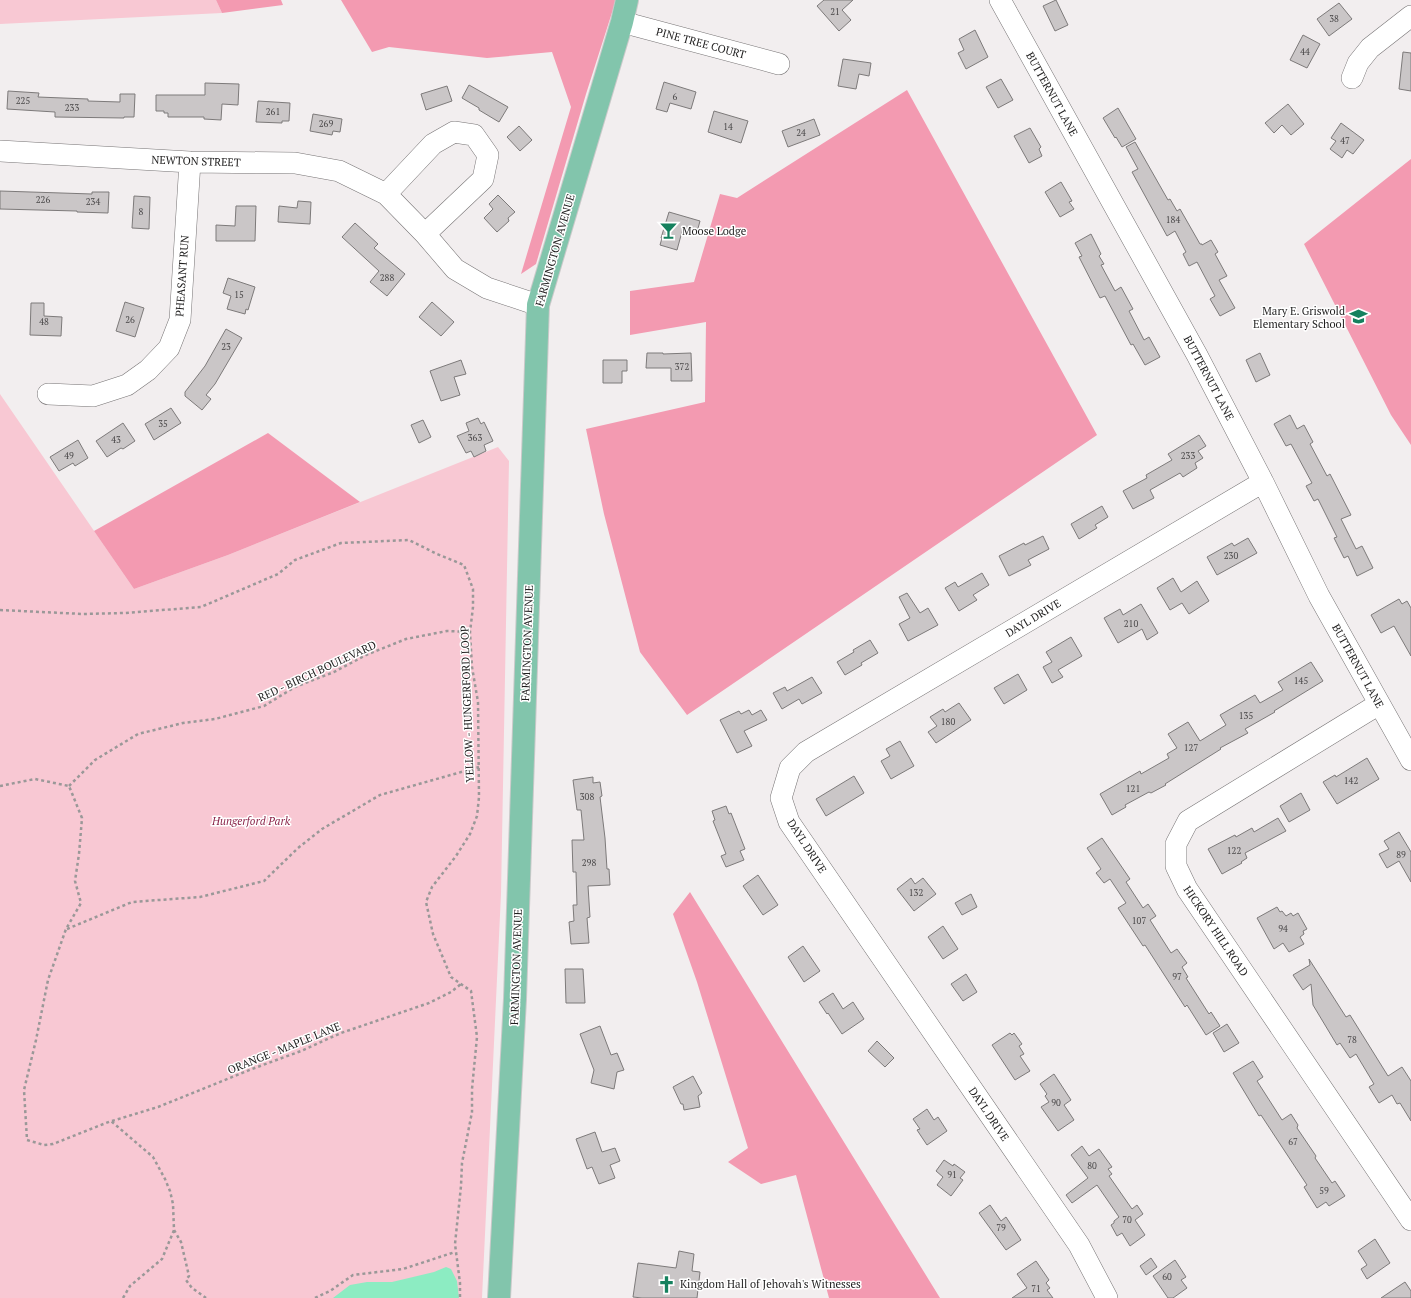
<svg xmlns="http://www.w3.org/2000/svg" width="1411" height="1298" font-family="'PT Serif',serif">
	<style>
		.green { fill: #f8c8d3 }
		.forest { fill: #f39ab1 }
		.water { fill: #8cecc2 }
		.building { fill: #cac6c7; stroke: #7d7a7a }
		.lines { fill: none; stroke-linecap: round; stroke-linejoin: round }
		.minor-casing { stroke: #777475; stroke-width: 22 }
		.major-casing { stroke: #c9c9c9; stroke-width: 24 }
		.path { stroke: #9a9898; stroke-width: 2.5; stroke-dasharray: 3 3; stroke-linecap: butt }
		.minor { stroke: #fff; stroke-width: 21 }
		.major { stroke: #82c5ac; stroke-width: 22 }
		.labels { text-anchor: middle; dominant-baseline: central; stroke-width: 3; stroke-linejoin: round; paint-order: stroke }
		.number-label { font-size: 9px; fill: #494748 }
		.street-label { font-size: 11px; fill: #1e1d1d; stroke: #fff }
		.poi-label { font-size: 11px; fill: #1e1d1d; stroke: #fff; text-anchor: start }
		.park-label { font-size: 11px; font-style: italic; fill: #8b254a; stroke: #fff }
	</style>
	<rect width="100%" height="100%" fill="#f2eeef"/>
	<path class="green" d="M0,0h216l6,13 -222,11z
		M0,394l134,195 94,-34 270,-108 11,14 -8,433 -19,404h-482z"/>
	<path class="forest" d="M216,0h65l2,5 -61,8z
		M341,0h275l-30,94 -50,170 -15,10 50,-167 -19,-55 -65,6 -98,-11 -17,5z
		M907,90l190,345 -410,280 -47,-63 -36,-138 -18,-85 119,-27 1,-80 -76,13v-44l64,-9 26,-88 17,4z
		M1411,159v286l-20,-30 -87,-171z
		M268,433l92,69 -132,53 -94,34 -40,-58z
		M690,892l250,406h-111l-33,-123 -35,9 -33,-22 20,-14 -51,-166 -24,-68z"/>
	<path class="water" d="M446,1267l5,2 6,12 2,17h-126l17,-13 17,-3h25l42,-10z"/>
	<path class="building" d="M824,0h29l-11,10 9,10 -12,11 -22,-25z
		M1056,0l12,25 -13,6 -12,-25z
		M1339,3l13,16 -23,17 -12,-17z
		M975,30l13,27 -22,12 -8,-16 6,-3 -5,-11z
		M1303,35l17,9 -13,24 -17,-8z
		M1403,52l8,1v38l-12,-2z
		M843,59l28,4 -2,13 -10,-2 -3,15 -18,-3z
		M1001,79l12,21 -15,8 -12,-21z
		M664,82l32,10 -5,17 -21,-6 -3,9 -11,-3z
		M205,83l34,1 -1,21 -16,-1 -1,16 -17,-1v-2h-36v-4h-4v-2h-8v-16h49z
		M469,85l39,22 -9,15 -20,-12v-2l-17,-10z
		M447,86l5,15 -26,9 -5,-16z
		M8,91l31,2 -1,4 50,2v2l32,1v-8h15l-1,23h-10v1l-69,-1v-5l-48,-3z
		M258,101l32,2 -1,18h-7v2l-26,-1z
		M1288,104l16,20 -13,11 -9,-10 -8,8 -9,-10z
		M1118,108l18,31 -14,8 -6,-10 -1,1 -12,-20z
		M714,111l34,10 -7,22 -33,-11z
		M313,114l29,5 -2,13 -7,-1 -1,4 -22,-4z
		M814,119l6,16 -32,12 -6,-16z
		M1341,123l23,17 -11,14 -6,-4 -5,8 -12,-9 6,-8 -5,-3z
		M519,126l13,14 -12,11 -13,-14z
		M1030,128l11,19 -2,2 3,7 -13,7 -15,-27z
		M1135,142l33,58 2,-1 7,12 3,-2 20,35h2v1l9,-5 7,12 -3,2 12,22 -8,4 16,28 -15,8 -10,-17 5,-3 -18,-34 -8,4 -6,-12 3,-2 -11,-21 -8,5 -35,-64 6,-3 -12,-22z
		M1061,182l11,19 -3,1 5,7 -14,8 -15,-25z
		M0,191l92,3v-2h17l-1,21 -31,-1v-1l-77,-2z
		M498,195l17,17 -7,6 1,3 -12,11 -13,-14 9,-9 -4,-5z
		M134,196l16,1 -1,32 -17,-1z
		M298,201l13,1 -1,22 -32,-2 1,-16 18,2z
		M236,206h20l-1,35h-39v-16l19,1z
		M669,212l31,9 -3,11 -14,-4 -6,22 -17,-5 2,-7h-1z
		M355,223l23,21 -4,4 31,26 -18,22 -17,-14 9,-11 -37,-34z
		M1091,234l10,20 -2,2 5,8 -3,1 14,26 6,-4 12,22 -4,2 15,29 5,-3 11,20 -15,8 -12,-21 -2,1 -26,-49 -5,2 -21,-41 3,-1 -7,-13z
		M228,278l27,9 -7,23 -2,-1 -1,5 -18,-5 4,-13 -8,-3z
		M125,302l19,6 -9,29 -19,-6z
		M432,302l22,20 -13,14 -22,-19z
		M31,303h13v13l18,1 -1,19 -31,-1z
		M226,329l16,9 -27,46 -9,11 5,4 -9,11 -17,-14v-4l20,-26z
		M647,353h16v1l28,-1 1,28h-21v-13h-25z
		M1260,353l10,22 -14,7 -10,-22z
		M461,360l5,14 -12,3 6,18 -19,6 -11,-30z
		M603,360h24v11h-5v12h-19z
		M171,408l10,15 -27,17 -9,-16z
		M1290,415l7,14 7,-4 9,17 -3,2 17,32 3,-2 21,41 -10,4 15,30 6,-3 11,22 -16,8 -9,-20 -4,2 -10,-20 3,-1 -19,-38 -4,2 -8,-15 6,-3 -21,-39 -5,2 -12,-22z
		M478,418l3,6 3,-2 9,19 -9,4 2,6 -12,6 -3,-6 -5,2 -9,-17 12,-5 -3,-8z
		M423,420l8,17 -12,6 -8,-18z
		M123,423l12,18 -12,8 -2,-1 -14,9 -11,-16z
		M1199,435l7,11 -8,5 5,7 -8,5 2,5 -14,9 -3,-4 -30,17 4,8 -21,11 -10,-18 24,-13 -1,-3 26,-15 -4,-6z
		M78,440l10,18 -13,8 -2,-3 -14,8 -9,-14z
		M1102,506l6,11 -13,8 2,3 -18,11 -8,-15z
		M1043,536l6,13 -21,11 3,5 -22,11 -10,-20 25,-13 1,2z
		M1248,538l9,15 -40,22 -10,-18 25,-14 2,3z
		M982,573l7,12 -16,10 4,5 -18,11 -14,-23 10,-6 3,5z
		M1173,578l8,14 16,-11 12,20 -20,13 -7,-11 -12,7 -13,-22z
		M907,593l13,20 8,-5 10,17 -30,16 -9,-17 11,-6 -11,-21z
		M1399,599l3,5 5,-3 4,7v48l-17,-30 -13,7 -10,-18z
		M1141,604l17,29 -11,7 -5,-11 -24,14 -14,-25 16,-9 3,6z
		M1071,637l11,19 -24,14 5,7 -11,6 -9,-16 9,-5 -6,-10z
		M870,640l8,13 -17,10 1,2 -17,10 -8,-13 17,-10 -1,-2z
		M1311,662l12,19 -49,30 1,1 -30,17 3,4 -28,15 1,1 -56,35 1,1 -15,8 -2,-1 -24,13 1,2 -14,8 -12,-21 40,-23 1,3 28,-16 -2,-4 10,-6 -9,-14 20,-12 12,19 26,-16 -6,-10 35,-20 5,8 23,-13 -5,-8z
		M1018,674l9,16 -23,14 -10,-16z
		M812,677l10,16 -20,11 -3,-5 -17,10 -9,-16 12,-6 2,4z
		M959,703l12,17 -35,23 -8,-11 9,-6 -7,-9 13,-8 2,3z
		M749,710l3,5 9,-5 6,10 -23,11 8,15 -15,7 -17,-33 19,-9 2,3z
		M900,741l14,25 -23,13 -10,-18 9,-5 -4,-7z
		M1367,758l12,21 -42,25 -14,-22 12,-7 1,2z
		M854,776l10,17 -38,23 -10,-17z
		M593,777v6l7,-1 2,14 -2,1 5,41 2,31h2l1,16 -22,1 2,31 -3,1 2,25 -18,1 -2,-22 5,-1 -1,-16h4l-1,-33h-3l-1,-32h12l-3,-30h-4l-4,-30z
		M1301,793l9,17 -21,12 -9,-16z
		M726,806l3,8 2,-1 14,36 -5,2 4,9 -18,7 -5,-11 5,-2 -13,-33 2,-1 -3,-9z
		M1278,818l8,13 -41,22 2,5 -6,4 1,1 -20,11 -14,-25 27,-14 1,2 16,-9 2,4z
		M1399,832l12,20v30l-12,-21 -12,7 -8,-14 10,-5 -5,-8z
		M1102,838l28,41 -4,3 17,26 5,-4 8,12 -6,4 21,33 6,-4 10,14 -5,4 6,10 -2,1 23,36 2,-2 9,14 -14,9 -19,-30 -2,2 -40,-62 -2,1 -25,-38 8,-5 -16,-24 -6,4 -8,-10 5,-4 -14,-21z
		M758,875l20,30 -15,10 -20,-29z
		M911,878l4,6 8,-6 13,16 -22,17 -17,-22z
		M971,894l6,13 -15,8 -7,-12z
		M1277,907l3,5 2,-1 4,5 5,-3 2,3 5,-3 9,16 -4,2 1,3 -4,3 4,7 -15,8 -6,-9 -9,6 -17,-31z
		M943,926l15,23 -15,10 -15,-22z
		M803,946l17,25 -16,11 -16,-25z
		M1309,959l37,58 4,-2 38,61 14,-9 9,14v40l-11,-18 -3,1 -5,-9 -13,8 -10,-16 5,-3 -18,-30 -6,4 -10,-15 -3,2 -24,-40 -2,-21 -8,6 -10,-15 17,-10z
		M565,969h18l2,34h-19z
		M966,974l11,18 -14,9 -12,-17z
		M833,993l10,16 10,-7 11,17 -22,15 -14,-21 -1,1 -8,-12z
		M1227,1024l12,19 -15,9 -11,-19z
		M600,1026l11,29 6,-2 7,17 -7,2 -3,17 -23,-6 3,-13 -14,-36z
		M1010,1033l2,2 2,-2 8,11 -3,2 5,8 -4,2 10,15 -15,9 -23,-35z
		M877,1041l17,17 -9,9 -17,-16z
		M1253,1061l10,16 -6,4 25,39 9,-6 7,11 -1,3 19,28 -1,2 17,25 3,-2 10,15 -16,10 -3,-4 -9,6 -13,-21 3,-2 -46,-70 -2,1 -26,-43z
		M1054,1074l17,26 -7,5 10,15 -16,11 -17,-24 8,-5 -4,-6 2,-2 -7,-10z
		M693,1076l9,17 -4,3 2,11 -16,3 -1,-6h-2l-8,-17z
		M927,1109l7,11 4,-3 9,14 -20,14 -10,-15 3,-1 -7,-10z
		M595,1132l7,20 13,-4 5,13 -10,4 5,13 -16,6 -7,-17 -5,2 -11,-30z
		M1082,1146l7,10 10,-7 13,18 -4,2 4,5 -3,2 23,33 5,-4 6,9 -8,6 10,15 -15,11 -8,-13 -5,3 -6,-11 3,-2v-2l5,-4 -22,-32 -25,18 -6,-8 22,-17 -17,-23z
		M944,1160l9,6 1,-2 11,8 -5,6 3,2 -12,16 -14,-11 6,-8 -7,-6z
		M990,1205l11,16 5,-4 15,23 -15,10 -27,-37z
		M1375,1239l15,24 -23,16 -6,-10 6,-4 -9,-14z
		M679,1251l15,3 -2,17 8,1 -3,26h-55l-9,-1 5,-34 38,5z
		M1151,1258l6,9 -11,8 -6,-9z
		M1175,1260l11,17 -5,3 6,8 -14,10h-5l-15,-22z
		M1036,1261l13,19 -3,3 4,5 -3,2 6,8h-41l15,-10 -10,-14z
		M1405,1282l6,9v7h-30z"/>
	<g class="lines">
		<defs>
			<path id="minor" d="M1000,0l197,355 66,127 56,114 92,164
				M622,22l157,42
				M1352,78l6,-15 12,-15 41,-32
				M0,151l190,11 105,1 44,8 47,23 39,40 30,35 32,19 51,17
				M386,194l47,-50 21,-12 20,3 14,20 -5,24 -58,55
				M48,394l45,2 34,-11 21,-15 21,-22 11,-28 10,-158
				M1379,704l-191,117 -12,23v22l11,23 224,331
				M1107,1298l-28,-53 -290,-423 -8,-24 9,-30 16,-16 457,-270"/>
			<path id="major" d="M499,1298l16,-299 23,-694 84,-283 5,-22"/>
		</defs>
		<use href="#minor" class="minor-casing"/>
		<use href="#major" class="major-casing"/>
		<path class="path" d="M0,610l83,4 42,-1 76,-6 77,-33 17,-14 46,-17 68,-3 28,14 27,11 9,24v18l-3,25 2,35 6,35 1,95 -2,19 -7,18 -14,22 -24,31 -6,15 7,32 18,43 20,14 6,46 -5,52v23l-10,51 -1,23 -6,58 5,39v15
			M0,786l35,-7 34,7 13,32 -3,36 -4,27 6,22 -15,26 -18,51 -12,60 -12,50 3,50 17,5 9,-1 58,-23 42,36 12,22 5,12 3,13 1,26 7,12 8,34 -3,4 6,8 14,10
			M69,786l26,-26 43,-26 45,-11 32,-4 49,-13 31,-19 39,-15 32,-17 40,-16 41,-8 23,1
			M67,929l65,-27 68,-5 64,-16 34,-33 24,-19 58,-34 99,-28
			M112,1121l46,-14 94,-38 49,-18 40,-18 88,-30 22,-11 10,-8
			M123,1298l7,-12 32,-27 12,-29
			M315,1298l15,-7 23,-16 50,-6 52,-17"/>
		<use href="#minor" class="minor"/>
		<use href="#major" class="major"/>
	</g>
	<defs>
		<symbol id="bar-bare" viewBox="-9 -9 18 18"><path d="M-6-5H6L.8 .8V4.5H3.5V6h-7V4.5H-.8V.8Z" fill="#15815e" stroke="#fff" stroke-width="2.5" paint-order="stroke"/></symbol>
		<symbol id="school-bare" viewBox="-9 -9 18 18"><path d="M0-5L7-2L0 1L-7-2ZM-4 1L0 2.5L4 1V4Q0 6-4 4Z" fill="#15815e" stroke="#fff" stroke-width="2.5" paint-order="stroke"/></symbol>
		<symbol id="church-bare" viewBox="-9 -9 18 18"><path d="M-1.2-6h2.4v3.5h3.3v2.4h-3.3V6h-2.4V-.1h-3.3v-2.4h3.3Z" fill="#15815e" stroke="#fff" stroke-width="2.5" paint-order="stroke"/></symbol>
	</defs>
	<g fill-rule="evenodd">
		<use href="#bar-bare" x="656" y="218" width="25" height="25"/>
		<use href="#school-bare" x="1346" y="304" width="25" height="25"/>
		<use href="#church-bare" x="654" y="1272" width="25" height="25"/>
	</g>
	<g class="labels">
		<g class="number-label">
			<text x="835" y="12">21</text>
			<text x="1334" y="19">38</text>
			<text x="1305" y="52">44</text>
			<text x="675" y="97">6</text>
			<text x="23" y="101">225</text>
			<text x="72" y="108">233</text>
			<text x="273" y="112">261</text>
			<text x="326" y="124">269</text>
			<text x="728" y="127">14</text>
			<text x="801" y="133">24</text>
			<text x="1345" y="141">47</text>
			<text x="43" y="200">226</text>
			<text x="93" y="202">234</text>
			<text x="141" y="212">8</text>
			<text x="1173" y="220">184</text>
			<text x="387" y="278">288</text>
			<text x="239" y="295">15</text>
			<text x="130" y="320">26</text>
			<text x="44" y="322">48</text>
			<text x="226" y="347">23</text>
			<text x="682" y="367">372</text>
			<text x="163" y="424">35</text>
			<text x="475" y="438">363</text>
			<text x="116" y="440">43</text>
			<text x="69" y="456">49</text>
			<text x="1188" y="456">233</text>
			<text x="1231" y="556">230</text>
			<text x="1131" y="624">210</text>
			<text x="1301" y="681">145</text>
			<text x="1246" y="716">135</text>
			<text x="948" y="722">180</text>
			<text x="1191" y="748">127</text>
			<text x="1351" y="781">142</text>
			<text x="1133" y="789">121</text>
			<text x="587" y="797">308</text>
			<text x="1234" y="851">122</text>
			<text x="1401" y="855">89</text>
			<text x="589" y="863">298</text>
			<text x="916" y="893">132</text>
			<text x="1139" y="921">107</text>
			<text x="1283" y="929">94</text>
			<text x="1177" y="977">97</text>
			<text x="1352" y="1040">78</text>
			<text x="1056" y="1103">90</text>
			<text x="1293" y="1142">67</text>
			<text x="1092" y="1166">80</text>
			<text x="952" y="1175">91</text>
			<text x="1324" y="1191">59</text>
			<text x="1127" y="1220">70</text>
			<text x="1001" y="1228">79</text>
			<text x="1167" y="1277">60</text>
			<text x="1036" y="1289">71</text>
		</g>
		<g class="street-label">
			<text transform="translate(701 43) rotate(15)">PINE TREE COURT</text>
			<text transform="translate(1052 94) rotate(61)">BUTTERNUT LANE</text>
			<text transform="translate(196 161) rotate(2)">NEWTON STREET</text>
			<text transform="translate(555 250) rotate(-74)">FARMINGTON AVENUE</text>
			<text transform="translate(182 276) rotate(-86)">PHEASANT RUN</text>
			<text transform="translate(1209 378) rotate(62)">BUTTERNUT LANE</text>
			<text transform="translate(1033 618) rotate(-31)">DAYL DRIVE</text>
			<text transform="translate(527 643) rotate(-88)">FARMINGTON AVENUE</text>
			<text transform="translate(1358 666) rotate(61)">BUTTERNUT LANE</text>
			<text transform="translate(317 671) rotate(-25)">RED - BIRCH BOULEVARD</text>
			<text transform="translate(467 704) rotate(-92)">YELLOW - HUNGERFORD LOOP</text>
			<text transform="translate(807 846) rotate(57)">DAYL DRIVE</text>
			<text transform="translate(1216 931) rotate(56)">HICKORY HILL ROAD</text>
			<text transform="translate(516 967) rotate(-88)">FARMINGTON AVENUE</text>
			<text transform="translate(284 1048) rotate(-22)">ORANGE - MAPLE LANE</text>
			<text transform="translate(989 1114) rotate(56)">DAYL DRIVE</text>
		</g>
		<g class="poi-label">
			<text x="682" y="231">Moose Lodge</text>
			<text x="1345" y="311" text-anchor="end">Mary E. Griswold<tspan x="1345" dy="13">Elementary School</tspan></text>
			<text x="680" y="1284">Kingdom Hall of Jehovah's Witnesses</text>
		</g>
		<g class="park-label">
			<text x="251" y="821">Hungerford Park</text>
		</g>
	</g>
</svg>
